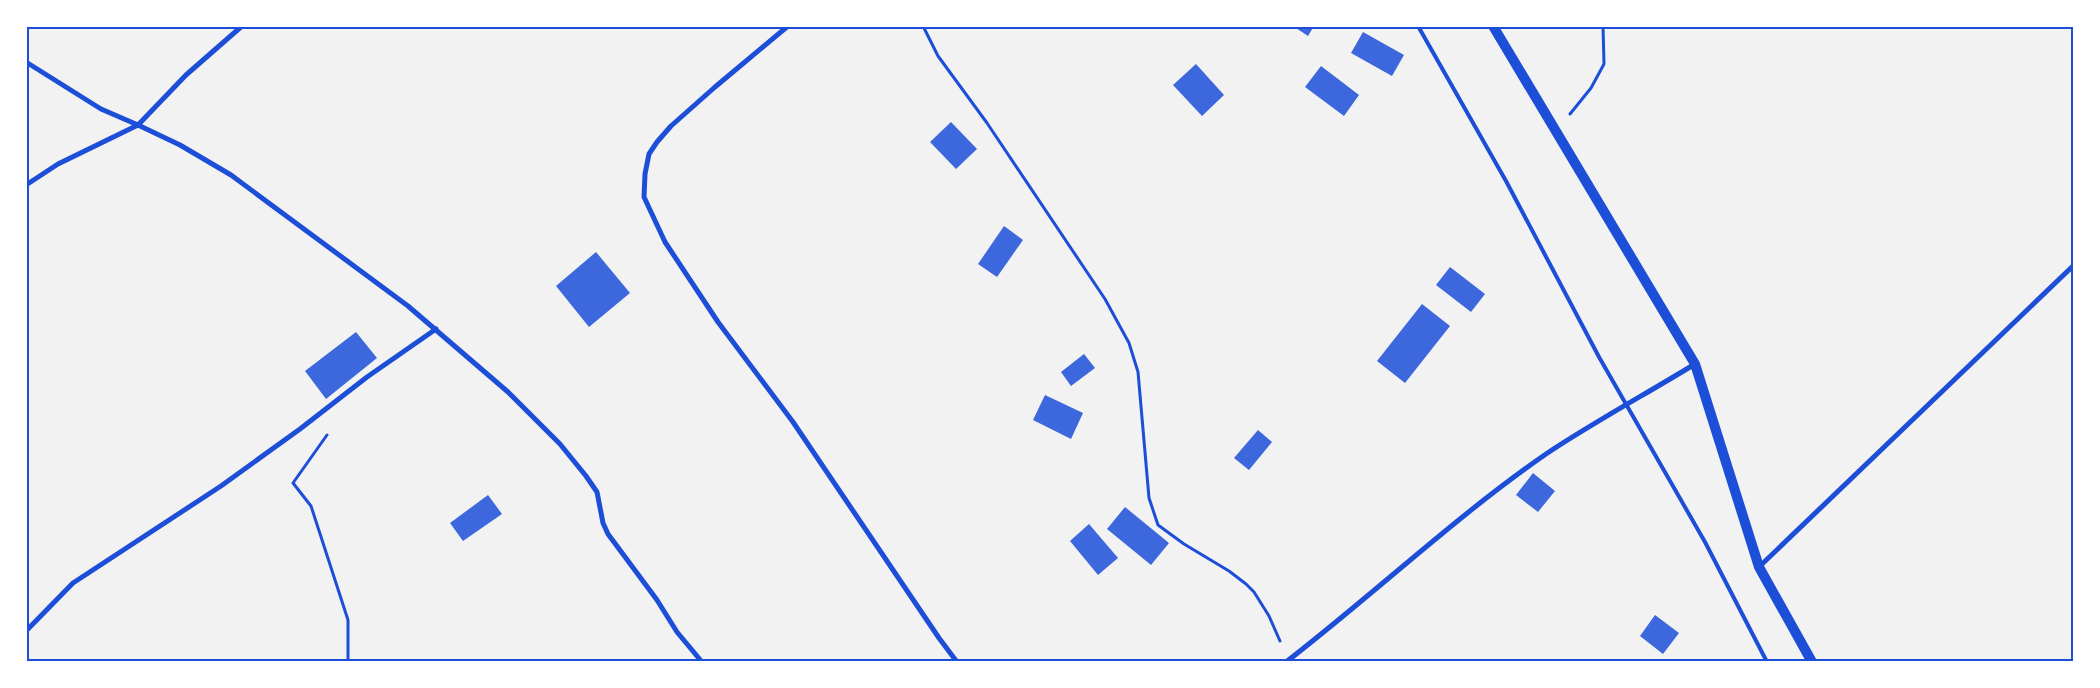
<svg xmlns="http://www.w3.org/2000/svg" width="2100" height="688" font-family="'IBM Plex Sans',sans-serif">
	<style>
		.building { fill: #3d67dc }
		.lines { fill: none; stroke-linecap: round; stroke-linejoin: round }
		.path { stroke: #1d4ed8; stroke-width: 3 }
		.service { stroke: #1d4ed8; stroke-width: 4 }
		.minor { stroke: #1d4ed8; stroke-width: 5 }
		.secondary { stroke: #1d4ed8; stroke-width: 10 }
		.neatline { fill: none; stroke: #1d4ed8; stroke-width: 2 }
	</style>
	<rect width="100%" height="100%" fill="#f2f2f2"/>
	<path class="building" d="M1293,26h21l-6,10z
		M1363,32l41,23 -12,21 -41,-23z
		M1196,64l28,31 -22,21 -29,-31z
		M1321,66l38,29 -15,21 -39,-29z
		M951,122l26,27 -21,20 -26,-27z
		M1004,226l19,14 -26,37 -19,-13z
		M596,252l34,41 -41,34 -33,-41z
		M1450,267l35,27 -14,18 -35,-27z
		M1422,304l28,22 -45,57 -28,-22z
		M356,332l21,26 -51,41 -21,-28z
		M1084,354l11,14 -24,18 -10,-14z
		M1045,395l38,18 -12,26 -38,-19z
		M1258,430l14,12 -23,28 -15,-12z
		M1533,473l22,18 -17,21 -22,-17z
		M488,495l14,19 -39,27 -13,-18z
		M1125,507l44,36 -18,22 -44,-36z
		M1089,524l29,34 -20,17 -28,-34z
		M1655,615l24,18 -16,21 -23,-18z"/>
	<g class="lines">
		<path class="path" d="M923,26l15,30 49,67 118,176 24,44 9,29 11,126 9,27 26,19 45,27 17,13 8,8 15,24 11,25
			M1570,114l21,-26 13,-24 -1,-38
			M327,435l-34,48 18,23 37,114v42"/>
		<path class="service" d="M1418,26l88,155 93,176 106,185 62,120"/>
		<path class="minor" d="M788,26l-73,61 -44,39 -14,16 -8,12 -4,20 -1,23 21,45 53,80 75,100 146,216 18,24
			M26,62l75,47 37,16 42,20 51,30 177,131 100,86 52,52 26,32 11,16 6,31 5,11 49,66 20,32 25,30
			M26,185l32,-21 80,-39 48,-50 56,-49
			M1759,567l315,-302
			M26,631l47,-48 148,-97 79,-57 67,-52 69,-48
			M1286,662c88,-68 169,-145 260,-208 48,-32 100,-60 149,-90"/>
		<path class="secondary" d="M1493,26l202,338 64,203 53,95"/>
	</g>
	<rect width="2100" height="688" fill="none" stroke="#ffffff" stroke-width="55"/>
	<rect x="28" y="28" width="2044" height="632" class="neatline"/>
</svg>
